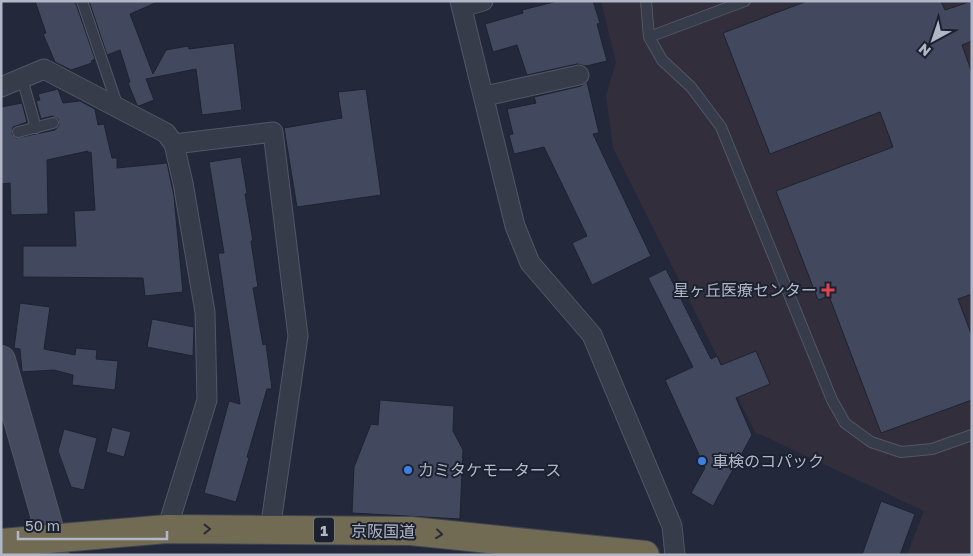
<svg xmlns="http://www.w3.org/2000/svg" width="973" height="556" font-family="'Golos Text','Noto Sans JP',sans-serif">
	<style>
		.medical { fill: #332e3c }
		.building { fill: #42485d; stroke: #1e2332 }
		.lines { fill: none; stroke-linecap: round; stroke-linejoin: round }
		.lane-casing { stroke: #525766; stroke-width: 12 }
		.street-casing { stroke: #525766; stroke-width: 21 }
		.secondary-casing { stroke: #525766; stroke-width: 30 }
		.highway-casing { stroke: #3f4453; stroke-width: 30 }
		.lane { stroke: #373c4b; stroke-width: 10 }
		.street { stroke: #373c4b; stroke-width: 19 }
		.secondary { stroke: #454a5e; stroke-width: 28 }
		.highway { stroke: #716b54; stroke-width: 28 }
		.oneway { stroke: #292c35 }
		.health-dot { fill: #e0444e; stroke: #1c2130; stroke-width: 2 }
		.shop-dot { fill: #3f7fe0; stroke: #1c2130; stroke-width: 2 }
		.labels { text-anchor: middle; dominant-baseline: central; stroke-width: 4; stroke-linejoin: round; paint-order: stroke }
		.shield { fill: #1c2130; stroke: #858a9a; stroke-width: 1 }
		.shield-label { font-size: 15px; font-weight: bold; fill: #b2b7c7 }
		.poi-label { font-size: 16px; fill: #b2b7c7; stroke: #1c2130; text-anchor: start }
		.street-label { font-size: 16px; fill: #b2b7c7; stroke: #1c2130 }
	</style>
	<rect width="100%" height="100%" fill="#23293b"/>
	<path class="medical" d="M601,1h371v554h-65l17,-44 -169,-79 -142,-284 -7,-52 10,-34z"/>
	<path class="building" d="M35,1h40l20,58 -4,2 1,2 -21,7 -16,-8 -12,-28 3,-1z
		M89,1h71l-30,13 23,60 13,-24 22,-4 1,3 45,-6 8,67 -40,5 -6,-46 -50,10 8,21 -15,6 -2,-1 -9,-22 2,-1 -10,-32 -13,5z
		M558,1h35l7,22 -3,1 10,37 -21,5 -9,-2 -50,11 -10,-30 -24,7 -8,-28 38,-11 -1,-3z
		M807,1h134l4,9 27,-9v40l-10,4 10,28v221l-14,5 14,37v64l-91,33 -52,-137 -11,4 -42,-109 117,-44 -13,-35 -110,42 -47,-121z
		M587,82l12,51 -6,1 58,122 -59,29 -20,-42 15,-7 -43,-89 -30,7 -5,-19 4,-1 -6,-25 29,-6 -2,-6 47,-11z
		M58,89l5,14 17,-2 15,8 3,16 6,-1 8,34h5v10l50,-5 7,33 9,96 -38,4 -2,-18 -120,-1v-31h53l-2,-35 21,-1 -4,-58 -3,1v-2l-41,9 1,54 -37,1 -1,-32 -9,1v-77l21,-4 5,19 -14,5 -1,7 4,4 39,-8 4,-5 -1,-6 -6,-3 -11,3 -5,-18 4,-1 -2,-6z
		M366,89l15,106 -84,12 -13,-79 58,-10 -4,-26z
		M241,157l6,36 -2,1 8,47h-2l7,46 -5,1 10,57 3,-1 6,45h-5l-20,68 2,1 -13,44 -32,-9 25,-92 11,3 -22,-151h6l-15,-91z
		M666,269l45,90 6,-3 4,9 35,-14 14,33 -34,14 16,37 -39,71 -22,-13 14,-25 -40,-88 28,-13 -45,-89z
		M20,303l30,4 -6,42 31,6 1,-7 21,2 -1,9 22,2 -3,29 -43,-5 1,-10 -19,-5 -32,2 -2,-23 -6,-1z
		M152,319l42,8 -1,29 -46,-9z
		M380,400l74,6 -1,25 10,19 -3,69 -108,-6 2,-46 17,-43 7,1z
		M112,427l19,5 -7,25 -18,-5z
		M64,429l33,9 -13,52 -13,-3 -13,-36z
		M881,501l34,13 -15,41h-38z"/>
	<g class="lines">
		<defs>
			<path id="lane" d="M82,1l36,106
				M646,1l3,36 13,23 29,27 30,40 111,273 13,23 26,19 30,10 31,-3 40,-14
				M649,37l96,-36
				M22,78l14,50
				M18,132l35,-9"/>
			<path id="street" d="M460,1l55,225 15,37 62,72 80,191 3,29
				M462,7l21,-6
				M1,87l43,-18 122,64 8,11 9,39 22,129 2,88 -40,129
				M485,96l94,-21
				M174,144l99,-12 25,204 -28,194"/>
			<path id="secondary" d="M1,360l51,179 2,16"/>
			<path id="highway" d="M1,543l166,-14 244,2 234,24"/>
		</defs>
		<use href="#lane" class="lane-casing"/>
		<use href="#street" class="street-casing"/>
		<use href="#secondary" class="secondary-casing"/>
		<use href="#highway" class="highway-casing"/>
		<use href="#lane" class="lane"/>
		<use href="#street" class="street"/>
		<use href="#secondary" class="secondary"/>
		<use href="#highway" class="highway"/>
	</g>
	<defs><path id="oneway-chevron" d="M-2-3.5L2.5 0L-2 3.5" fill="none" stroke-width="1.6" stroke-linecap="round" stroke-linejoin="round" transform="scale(1.25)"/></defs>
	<g class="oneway">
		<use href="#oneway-chevron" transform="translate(207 529)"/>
		<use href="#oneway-chevron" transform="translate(439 534) rotate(6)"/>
	</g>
	<path class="health-dot" d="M825.5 282.5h5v5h5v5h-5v5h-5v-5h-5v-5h5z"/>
	<g class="shop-dot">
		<circle cx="702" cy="461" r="5"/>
		<circle cx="408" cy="470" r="5"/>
	</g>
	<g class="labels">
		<rect class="shield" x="314" y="517.5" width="20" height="25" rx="4"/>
		<g class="shield-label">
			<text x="324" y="530">1</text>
		</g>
		<g class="poi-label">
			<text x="817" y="290" text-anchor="end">星ヶ丘医療センター</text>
			<text x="712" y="461">車検のコパック</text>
			<text x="418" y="470">カミタケモータース</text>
		</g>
		<g class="street-label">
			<text transform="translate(383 531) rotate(1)">京阪国道</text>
		</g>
	</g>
	<rect width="973" height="556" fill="none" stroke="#b2b7c7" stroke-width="5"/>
	<g transform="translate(933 40) rotate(220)" stroke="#1c2130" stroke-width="4" paint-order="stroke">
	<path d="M0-4L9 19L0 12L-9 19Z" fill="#b2b7c7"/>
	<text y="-8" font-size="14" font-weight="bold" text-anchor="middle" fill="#b2b7c7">N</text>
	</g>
	<path d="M18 531v8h149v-8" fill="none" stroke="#b2b7c7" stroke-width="2.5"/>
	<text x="25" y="531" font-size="15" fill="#b2b7c7" stroke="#1c2130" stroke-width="4" paint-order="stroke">50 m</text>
</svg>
